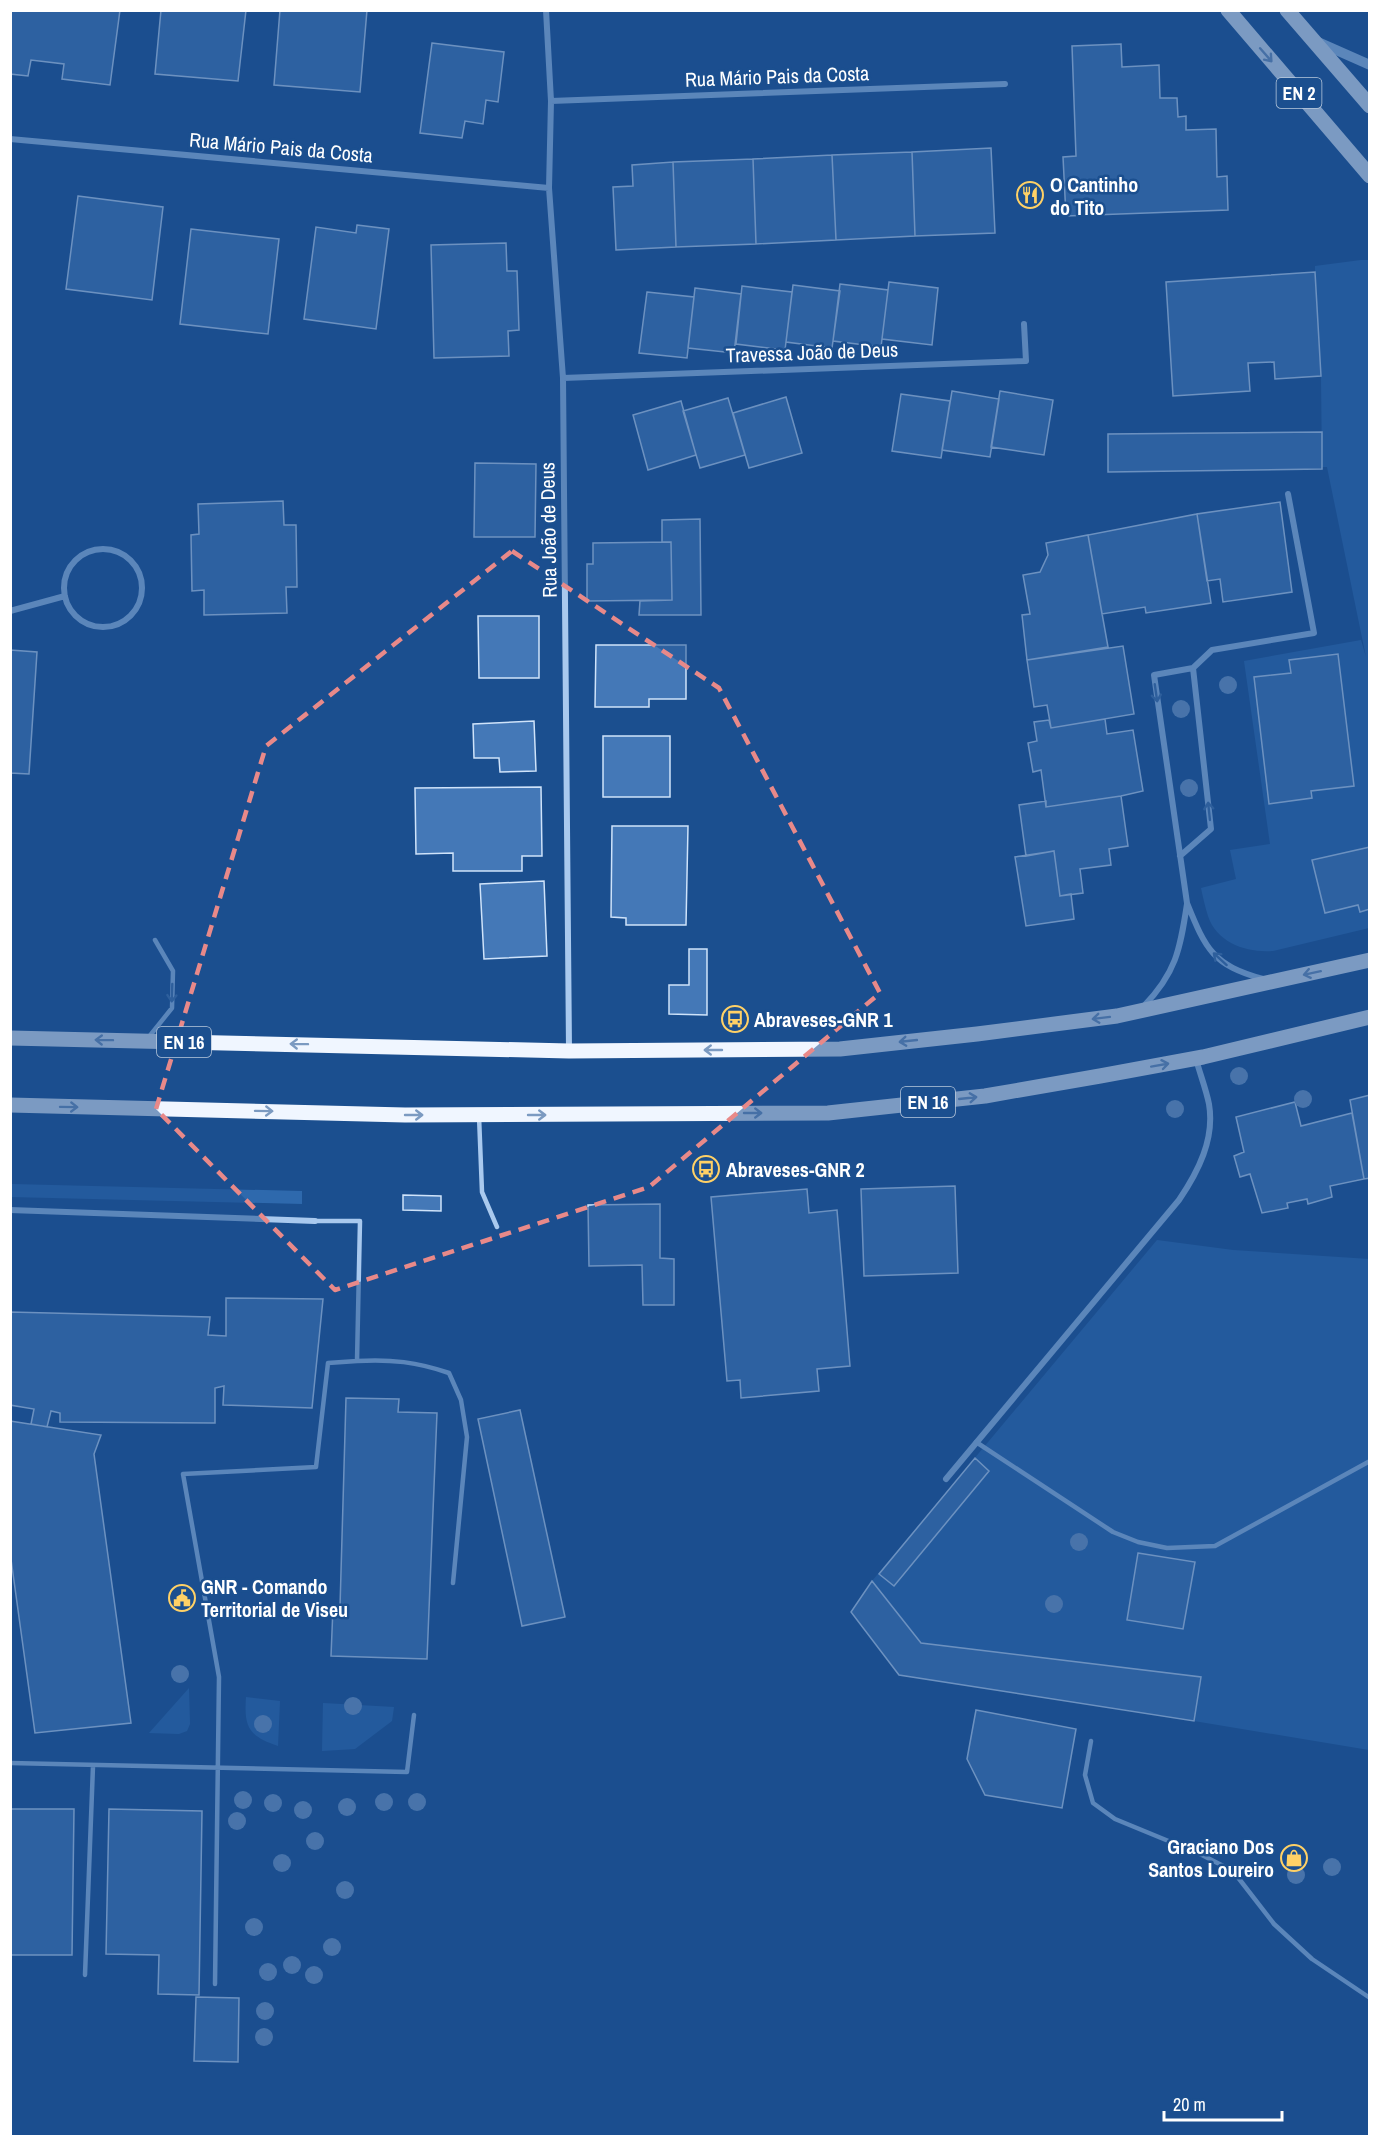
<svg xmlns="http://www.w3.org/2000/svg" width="1380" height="2147" font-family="'Archivo Narrow',sans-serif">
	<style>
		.green { fill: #2e69ad }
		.building { fill: #4478b7; stroke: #cfe3fa; stroke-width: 1.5 }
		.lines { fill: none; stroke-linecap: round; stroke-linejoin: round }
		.service { stroke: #a9c9ee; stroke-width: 4.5 }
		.minor { stroke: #a9c9ee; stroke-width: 6 }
		.tertiary { stroke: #a9c9ee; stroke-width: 10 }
		.primary { stroke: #f0f6ff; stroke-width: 15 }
		.tree { fill: #7ea0ca }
		.oneway { stroke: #7b9ac1 }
		.oneway2 { stroke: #4674ac }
		.marked { fill: none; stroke: #e88989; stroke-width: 4.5; stroke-dasharray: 12 8; stroke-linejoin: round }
		.labels { text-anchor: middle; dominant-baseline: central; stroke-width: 5; stroke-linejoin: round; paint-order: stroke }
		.shield { fill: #1b4f8f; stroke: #bbcadd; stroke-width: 1.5 }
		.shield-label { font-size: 18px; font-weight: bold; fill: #fff }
		.street-label { font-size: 20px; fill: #fff; stroke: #1b4f8f }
		.poi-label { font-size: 20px; font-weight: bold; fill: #fff; stroke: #1b4f8f; text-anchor: start }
	</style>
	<rect width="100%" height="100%" fill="#1b4f8f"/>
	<path class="green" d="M1361,260h8v668l-96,23c-26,2 -56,-8 -65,-35 -3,-9 -5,-19 -7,-28l35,-9 -6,-29 40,-6 -26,-183 117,-21 5,17 -39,-190h-5l-1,-91 -6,-104v-6z
		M11,1184l291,7v13l-291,-7z
		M1157,1240l76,10 136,9v491l-175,-29 7,-44 -280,-34 -49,-62z
		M189,1688l1,36 -3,7 -8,3 -30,-1z
		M246,1697l34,4 -2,45c-30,-10 -34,-19 -32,-49z
		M323,1703l71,4 -2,14 -37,28 -33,2z"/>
	<path class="building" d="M10,10h110l-10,75 -48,-6 2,-15 -33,-4 -3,16 -18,-2z
		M161,10h85l-8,71 -83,-7z
		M280,10h87l-7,82 -86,-7z
		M432,43l72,9 -6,50 -12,-2 -3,24 -18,-3 -3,17 -42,-5z
		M1121,44l1,23 37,-2 1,33h17l1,19 8,-1v14l30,-1 1,48 10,-1 1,34 -162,6 -3,-59 13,-1 -4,-110z
		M991,148l4,85 -80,3 -3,-84z
		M912,152l3,84 -79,4 -4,-85z
		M832,155l4,85 -80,4 -3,-85z
		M753,159l3,85 -80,3 -3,-85z
		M673,162l3,85 -60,3 -3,-63 20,-1 -1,-21z
		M78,196l85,11 -11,93 -86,-11z
		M357,225l32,4 -13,100 -72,-10 12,-92 40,6z
		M191,229l88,10 -11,95 -88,-10z
		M506,243l1,28h10l2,59 -11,1 1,25 -75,2 -3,-113z
		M1315,272l6,104 -46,3 -1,-17 -26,1 2,28 -77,5 -7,-114z
		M889,282l49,6 -6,57 -50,-6z
		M840,284l48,6 -7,57 -48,-6z
		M793,285l47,6 -8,57 -46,-6z
		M742,286l50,6 -7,58 -49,-6z
		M695,288l46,6 -7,59 -46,-5z
		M647,292l47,5 -7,61 -48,-5z
		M952,391l47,8 -9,58 -48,-7z
		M1000,391l53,9 -9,55 -53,-8z
		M901,394l49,7 -9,57 -49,-7z
		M786,397l16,56 -53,15 -16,-55z
		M728,398l17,57 -45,13 -17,-57z
		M681,401l15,54 -48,15 -15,-55z
		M1322,432v37l-214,3v-38z
		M475,463l61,1 -1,73h-61z
		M283,501l1,24h12l1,62h-11l1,26 -83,2v-25l-12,1 -1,-56 8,-1 -1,-30z
		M1280,502l12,90 -69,10 -3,-23 -13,2 -10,-67z
		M1197,514l14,89 -65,10 -1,-6 -43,7 -14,-79z
		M700,519l1,96h-62l1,-14 32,-1 -1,-58h-9v-22z
		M1088,535l20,112 -81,13 -5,-45 8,-1 -7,-39 17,-3 8,-17 -2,-12z
		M671,542l1,58 -85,1v-37h6v-21z
		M478,616h61v62h-60z
		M596,645h90v54h-37v8h-54z
		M1123,646l11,68 -83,14 -4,-23 -13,2 -7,-47z
		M10,650l27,2 -8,122 -19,-1z
		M1338,654l16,132 -43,5 1,7 -43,6 -15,-127 37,-4 -2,-13z
		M1105,719l2,15 26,-4 10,61 -22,5 -75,11 -5,-37 -8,2 -5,-29 9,-2 -3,-19 15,-2 2,8z
		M534,721l2,50 -36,1 -1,-14h-25l-1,-34z
		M603,736h67v61h-67z
		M541,787l1,69h-20v15h-69v-18l-37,1 -1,-66z
		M1121,796l7,50 -19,3 2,16 -31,4 3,24 -23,3 -6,-45 -28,5 -7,-51 27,-4v6z
		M612,826h76l-2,99h-60v-7l-15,-1z
		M1370,847v62l-10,3 -2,-7 -33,8 -13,-53z
		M1054,851l6,45 11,-2 3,25 -48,7 -11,-69z
		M544,881l3,75 -63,3 -4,-75z
		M689,949h18v66l-38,-1v-29h20z
		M1370,1095v83l-6,1 -14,-79z
		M1295,1102l6,24 51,-13 12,66 -34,7 2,11 -24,7 -1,-5 -20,4 1,5 -26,5 -12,-39 -10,3 -6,-21 10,-4 -8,-35z
		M955,1186l3,87 -94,3 -3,-87z
		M807,1189l2,24 28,-3 13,156 -33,3 2,22 -78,7 -1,-18 -13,1 -16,-184z
		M403,1195l38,1v15l-38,-1z
		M660,1204v54l14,1v46h-31l-1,-40 -53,1 -1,-61z
		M226,1298l97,1 -11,109 -89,-3 1,-19 -9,2v35l-155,-1v-9l-9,-2 -4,16 -16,-3 3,-15 -24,-4v-93l200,5 -2,18 18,1z
		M346,1398l53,1 -1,13 39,1 -10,246 -96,-3 2,-49h7z
		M520,1410l45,207 -43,9 -44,-207z
		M10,1421l91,14 -7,19 37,269 -96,10 -25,-181z
		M975,1458l14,13 -95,115 -15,-12z
		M1138,1553l57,9 -12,67 -56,-9z
		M872,1581l49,62 280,34 -7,44 -295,-46 -48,-63z
		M976,1710l100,19 -14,79 -77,-13 -18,-36z
		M10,1809h64l-2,146h-62z
		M109,1809l93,2 -3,184 -41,-1 1,-39 -53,-1z
		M196,1997l43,1 -1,64 -44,-1z"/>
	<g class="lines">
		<path class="service" d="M148,1038l24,-30 1,-37 -18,-31
			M479,1116l3,76 15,35
			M315,1221h45l-3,140c34,-2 60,1 92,12l12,27 6,37 -14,146
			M976,1442l137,90 25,10 29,6 48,-2 155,-85
			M1091,1741l-6,34 8,28 22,16 85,35 33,17 41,53 38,35 58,39
			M10,1763l397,9 7,-57
			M85,1975l8,-209
			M215,1984l4,-307 -36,-203 133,-7 12,-104 29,-2"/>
		<path class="minor" d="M546,10l5,91 -2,87 14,190 6,672
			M551,101l454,-17
			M10,139l539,49
			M563,378l463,-17 -2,-37
			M64 588a39 39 0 1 1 78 0a39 39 0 1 1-78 0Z
			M10,611l55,-15
			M1180,856l31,-27 -18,-161
			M1263,979c-50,-14 -57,-29 -76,-76l-33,-228 39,-7 19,-18 102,-17 -26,-139
			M1143,1007c33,-34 37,-57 44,-103
			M10,1210l305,11
			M946,1479l233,-279c19,-28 36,-61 30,-96 -3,-15 -9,-30 -13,-45"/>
		<path class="tertiary" d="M1318,42l52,23"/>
		<path class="primary" d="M1228,10l142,166
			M1287,10l83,96
			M10,1038l559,13 271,-2 137,-15 140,-18 253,-56
			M10,1105l395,10 423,-2 157,-17 115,-20 103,-19 167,-40"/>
	</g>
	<g class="tree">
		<circle cx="1228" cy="685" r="9"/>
		<circle cx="1181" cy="709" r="9"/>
		<circle cx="1189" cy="788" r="9"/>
		<circle cx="1239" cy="1076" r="9"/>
		<circle cx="1303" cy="1099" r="9"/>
		<circle cx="1175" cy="1109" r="9"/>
		<circle cx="1079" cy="1542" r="9"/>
		<circle cx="1054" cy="1604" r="9"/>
		<circle cx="180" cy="1674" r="9"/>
		<circle cx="353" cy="1706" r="9"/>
		<circle cx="263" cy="1724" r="9"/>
		<circle cx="243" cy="1800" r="9"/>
		<circle cx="384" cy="1802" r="9"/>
		<circle cx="417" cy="1802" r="9"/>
		<circle cx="273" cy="1803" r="9"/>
		<circle cx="347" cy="1807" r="9"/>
		<circle cx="303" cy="1810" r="9"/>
		<circle cx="237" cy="1821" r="9"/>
		<circle cx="315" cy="1841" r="9"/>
		<circle cx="282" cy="1863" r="9"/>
		<circle cx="1332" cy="1867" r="9"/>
		<circle cx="1296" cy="1875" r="9"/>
		<circle cx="345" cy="1890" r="9"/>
		<circle cx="254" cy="1927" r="9"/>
		<circle cx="332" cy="1947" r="9"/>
		<circle cx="292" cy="1965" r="9"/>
		<circle cx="268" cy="1972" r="9"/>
		<circle cx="314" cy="1975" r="9"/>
		<circle cx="265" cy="2011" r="9"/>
		<circle cx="264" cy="2037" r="9"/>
	</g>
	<defs><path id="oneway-shaft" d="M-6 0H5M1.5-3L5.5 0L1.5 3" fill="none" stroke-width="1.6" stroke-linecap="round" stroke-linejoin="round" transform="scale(1.5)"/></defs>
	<g class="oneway">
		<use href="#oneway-shaft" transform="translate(1266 55) rotate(49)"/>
		<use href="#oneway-shaft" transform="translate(1312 973) rotate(168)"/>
		<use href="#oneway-shaft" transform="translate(1101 1018) rotate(173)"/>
		<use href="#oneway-shaft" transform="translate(104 1040) rotate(-179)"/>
		<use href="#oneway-shaft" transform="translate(908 1041) rotate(174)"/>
		<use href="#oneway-shaft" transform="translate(299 1044) rotate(-179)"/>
		<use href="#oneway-shaft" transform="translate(713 1050) rotate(180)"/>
		<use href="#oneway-shaft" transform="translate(1160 1065) rotate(-10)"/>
		<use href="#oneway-shaft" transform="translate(968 1098) rotate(-6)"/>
		<use href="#oneway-shaft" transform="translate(69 1107) rotate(1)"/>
		<use href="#oneway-shaft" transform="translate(264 1111) rotate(1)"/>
		<use href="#oneway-shaft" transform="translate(753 1113)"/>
		<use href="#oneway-shaft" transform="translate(414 1115)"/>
		<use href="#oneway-shaft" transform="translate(537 1115)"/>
	</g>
	<g class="oneway2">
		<use href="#oneway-shaft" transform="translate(1156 693) rotate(82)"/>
		<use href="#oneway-shaft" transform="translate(1209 811) rotate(-96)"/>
		<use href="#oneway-shaft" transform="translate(1220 959) rotate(-138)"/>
		<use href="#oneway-shaft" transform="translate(172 993) rotate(92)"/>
	</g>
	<path d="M0 0H1380V2147H0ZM512,551l207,137 161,305 -231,194 -314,103 -179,-181 110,-363z" fill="#1b4f8f" fill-opacity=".55" fill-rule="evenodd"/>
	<path class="marked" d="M512,551l207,137 161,305 -231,194 -314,103 -179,-181 110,-363z"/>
	<defs>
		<symbol id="restaurant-ring" viewBox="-11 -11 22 22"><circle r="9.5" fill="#1b4f8f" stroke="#ffd166" stroke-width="1.5"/><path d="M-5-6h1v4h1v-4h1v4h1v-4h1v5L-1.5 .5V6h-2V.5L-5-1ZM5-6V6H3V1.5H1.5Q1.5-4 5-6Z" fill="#ffd166"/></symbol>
		<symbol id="bus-ring" viewBox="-11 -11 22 22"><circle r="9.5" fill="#1b4f8f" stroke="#ffd166" stroke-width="1.5"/><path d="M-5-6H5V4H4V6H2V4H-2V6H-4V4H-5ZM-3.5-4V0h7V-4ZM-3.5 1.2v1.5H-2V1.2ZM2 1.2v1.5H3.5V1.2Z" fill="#ffd166"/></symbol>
		<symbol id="civic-ring" viewBox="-11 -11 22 22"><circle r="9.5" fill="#1b4f8f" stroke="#ffd166" stroke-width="1.5"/><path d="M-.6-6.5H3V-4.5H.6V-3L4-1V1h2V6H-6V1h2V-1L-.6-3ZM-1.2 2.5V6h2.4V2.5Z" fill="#ffd166"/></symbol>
		<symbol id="shop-ring" viewBox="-11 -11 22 22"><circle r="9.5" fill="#1b4f8f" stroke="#ffd166" stroke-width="1.5"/><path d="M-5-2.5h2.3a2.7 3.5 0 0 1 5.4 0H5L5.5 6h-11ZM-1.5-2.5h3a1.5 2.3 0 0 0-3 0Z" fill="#ffd166"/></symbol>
	</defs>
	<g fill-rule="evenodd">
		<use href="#restaurant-ring" x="1015" y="180" width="30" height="30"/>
		<use href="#bus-ring" x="720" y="1004" width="30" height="30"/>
		<use href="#bus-ring" x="691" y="1154" width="30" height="30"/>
		<use href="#civic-ring" x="167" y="1583" width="30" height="30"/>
		<use href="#shop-ring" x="1279" y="1843" width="30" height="30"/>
	</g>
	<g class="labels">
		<g class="shield">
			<rect x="1276.5" y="78" width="45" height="30" rx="4.5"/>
			<rect x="157" y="1027" width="54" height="30" rx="4.5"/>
			<rect x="901" y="1087" width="54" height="30" rx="4.5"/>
		</g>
		<g class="shield-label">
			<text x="1299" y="93">EN 2</text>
			<text x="184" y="1042">EN 16</text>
			<text x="928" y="1102">EN 16</text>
		</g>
		<g class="street-label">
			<text transform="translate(777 76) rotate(-2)">Rua Mário Pais da Costa</text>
			<text transform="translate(281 147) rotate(5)">Rua Mário Pais da Costa</text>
			<text transform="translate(812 352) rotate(-2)">Travessa João de Deus</text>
			<text transform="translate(548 530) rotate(-91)">Rua João de Deus</text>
		</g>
		<g class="poi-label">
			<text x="1050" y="184">O Cantinho<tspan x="1050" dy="23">do Tito</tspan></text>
			<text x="754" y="1019">Abraveses-GNR 1</text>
			<text x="726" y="1169">Abraveses-GNR 2</text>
			<text x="201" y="1586">GNR - Comando<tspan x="201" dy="23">Territorial de Viseu</tspan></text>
			<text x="1274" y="1846" text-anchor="end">Graciano Dos<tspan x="1274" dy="23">Santos Loureiro</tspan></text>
		</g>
	</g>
	<rect width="1380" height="2147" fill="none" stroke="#ffffff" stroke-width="24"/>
	<path d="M1164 2111v9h118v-9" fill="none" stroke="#ffffff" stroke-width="3"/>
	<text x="1173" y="2111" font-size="18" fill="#ffffff" stroke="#1b4f8f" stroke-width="4.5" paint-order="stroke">20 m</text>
</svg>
